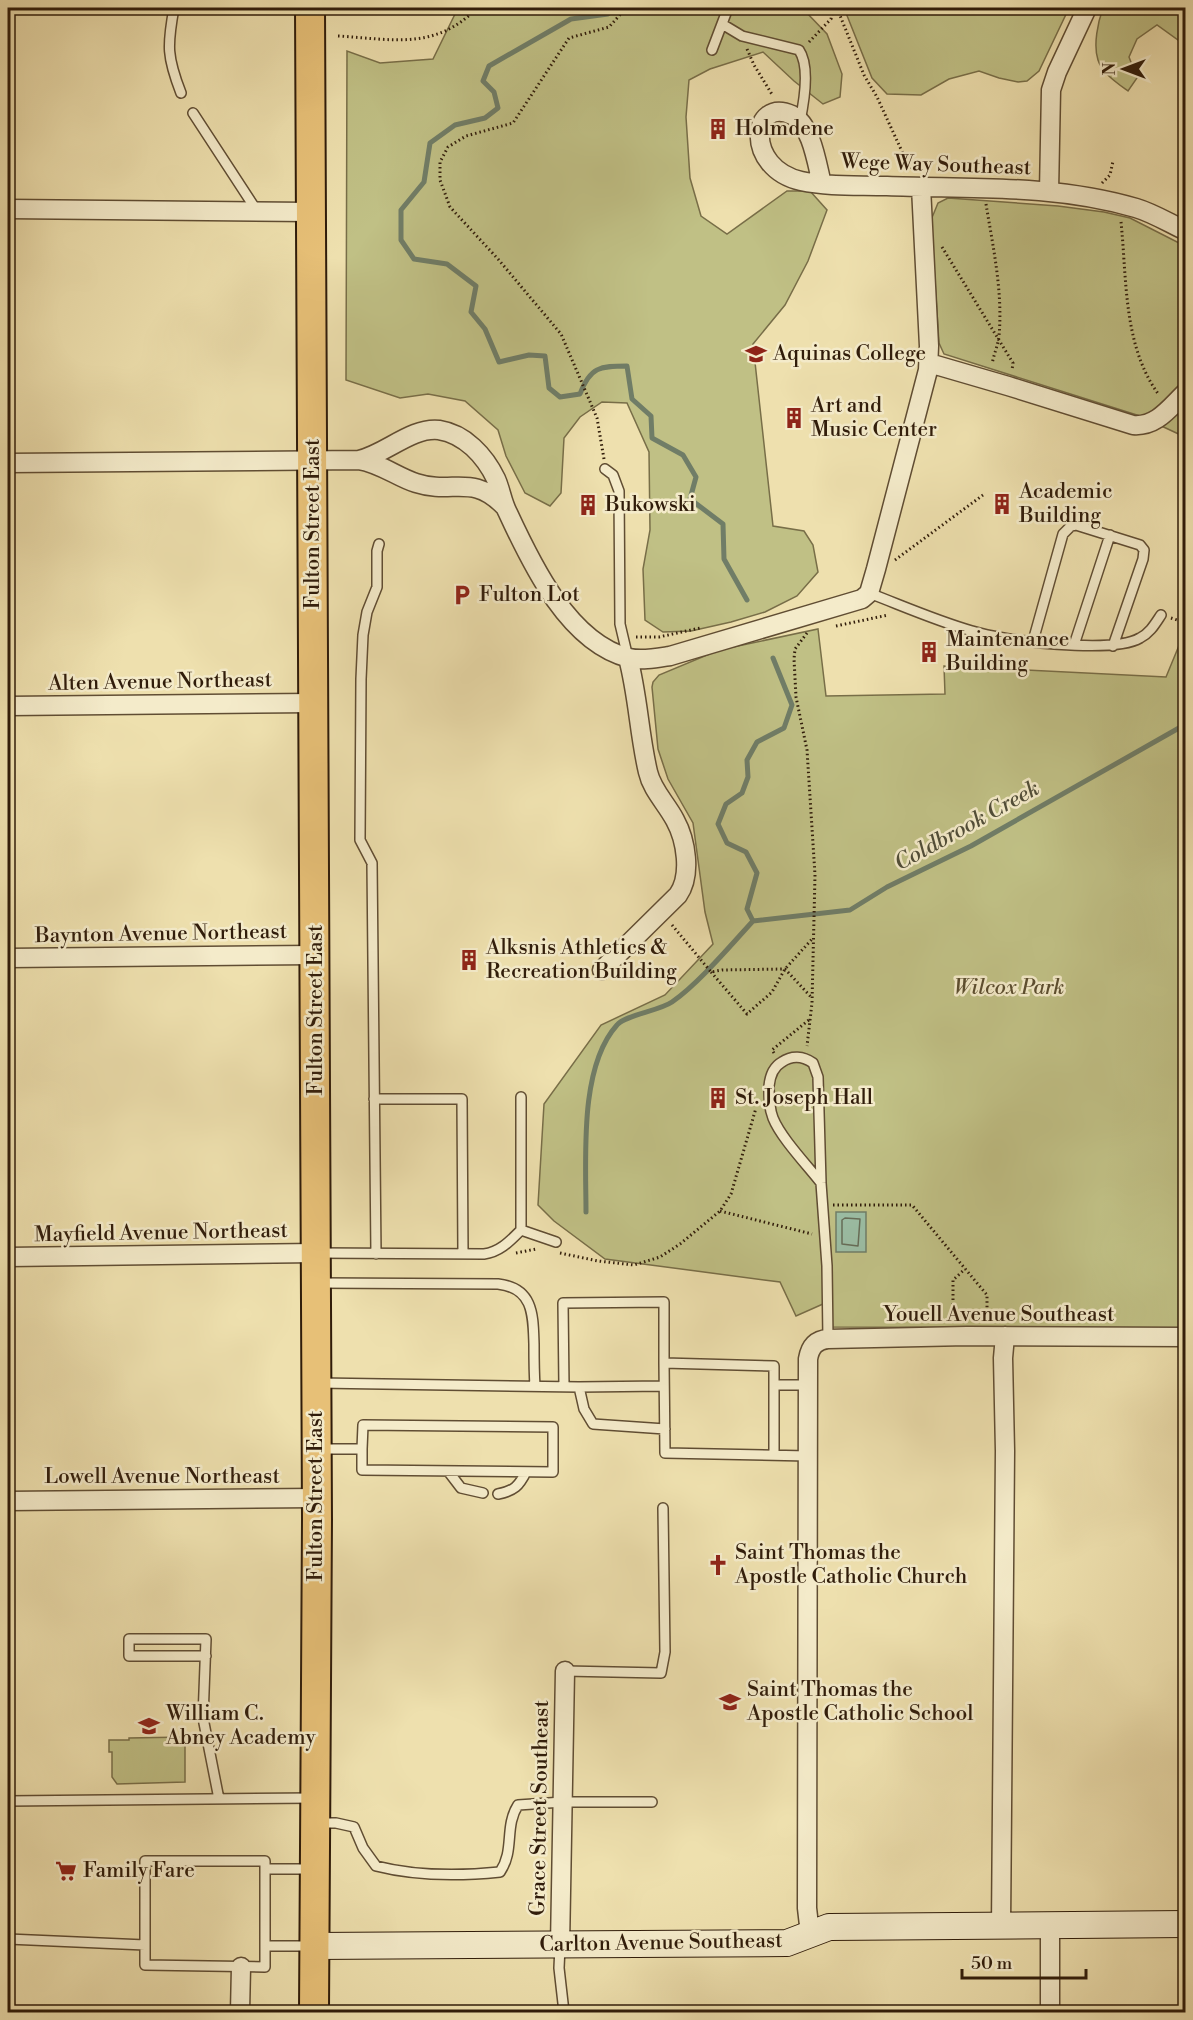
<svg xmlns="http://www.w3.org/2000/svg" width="1193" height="2020" font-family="'Libre Bodoni',serif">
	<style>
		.green { fill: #c0c085; stroke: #786e48; stroke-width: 1.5 }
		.water { fill: #9bbea5; stroke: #707d67; stroke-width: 1.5 }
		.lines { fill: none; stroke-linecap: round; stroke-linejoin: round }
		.shore { stroke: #666d58; stroke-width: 1.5 }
		.stream { stroke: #707d67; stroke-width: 5 }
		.lane-casing { stroke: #604d33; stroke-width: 12 }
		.street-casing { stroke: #604d33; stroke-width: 21 }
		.secondary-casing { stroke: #301c0a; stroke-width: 28 }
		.primary-casing { stroke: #301c0a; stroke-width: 32 }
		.path { stroke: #301c0a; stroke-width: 3; stroke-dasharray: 1.5 3; stroke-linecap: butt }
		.lane { stroke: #f4ebca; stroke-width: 9 }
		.street { stroke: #f4ebca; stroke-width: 18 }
		.secondary { stroke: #f4ebca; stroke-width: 26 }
		.primary { stroke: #e7c077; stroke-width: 28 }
		.labels { text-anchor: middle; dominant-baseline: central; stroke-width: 5; stroke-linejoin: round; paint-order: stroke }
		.poi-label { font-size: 21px; fill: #301c0a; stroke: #f4ebca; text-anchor: start }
		.street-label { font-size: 21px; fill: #301c0a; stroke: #f4ebca }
		.park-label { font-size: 21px; font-style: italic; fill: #5b4d2f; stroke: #f4ebca }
		.water-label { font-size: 22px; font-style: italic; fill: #504d38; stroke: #f4ebca }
	</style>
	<rect width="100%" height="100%" fill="#eee0ae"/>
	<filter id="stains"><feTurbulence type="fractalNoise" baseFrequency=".00333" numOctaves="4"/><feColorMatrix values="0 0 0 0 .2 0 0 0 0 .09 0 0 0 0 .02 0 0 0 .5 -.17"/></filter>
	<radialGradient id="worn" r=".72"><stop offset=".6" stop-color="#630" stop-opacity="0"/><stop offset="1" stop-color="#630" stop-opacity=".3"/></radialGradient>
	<path class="green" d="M458,8h331l16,3 22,23 15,40 -2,23 -17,7 -29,-23 -31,-29 -53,17 -21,11 -3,37 4,61 11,38 26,18 60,-43h23l17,19 -19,51 -23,44 -32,39 20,182 31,5 9,14 5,27 -21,24 -32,16 -34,10 -40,9 -28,1 -18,-12 -2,-51 7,-39 -1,-78 -22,-49 -25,-1 -22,15 -16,21 -3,55 -11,13 -25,-13 -19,-37 -8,-26 -33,-29 -37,-7 -28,4 -54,-18 1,-329 33,12 53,-4z
		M844,8h225l-30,63 -12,10 -9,1 -19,-4 -20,-7 -30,8 -28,16 -34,-1 -15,-16z
		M1103,8h82v37l-28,-20 -20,14 -8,18 8,21 -9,13c-11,-8 -26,-18 -30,-31 -5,-15 0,-38 5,-52z
		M948,198l110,8 46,6 26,6 55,28v191l-45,-21 -196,-62 -5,-11 -8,-123 7,-17z
		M818,629l8,67 119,-2 -1,-28 222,11 19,-46v697l-353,-1v-27l-36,16 -16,-34 -175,-23 -51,-38 -16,-16 6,-101 57,-79 64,-30 48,-51 -8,-32 -12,-89 -25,-44 -10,-30 -6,-62 1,-5 6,-7 60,-25z
		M185,1737v45l-68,2 -5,-7v-25h-3v-12h20v-2z"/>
	<path class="water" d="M836,1212h30v40h-30z"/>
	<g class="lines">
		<path class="shore" d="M845,1218l15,1 -2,27 -16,-2v-24z"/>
		<path class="stream" d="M613,8l-5,6 -37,5 -82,47 -6,15 11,11 4,16 -13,10 -30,7 -25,18 -6,39 -23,28v30l13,19 33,5 29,22 -5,26 14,17 14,33 30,-7 16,1 4,32 11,9 20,-3c10,-27 20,-28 47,-28l5,33 19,17 1,22 31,17 13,22 -6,22 33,25 1,35 23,41
			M753,921l97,-11 37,-23 84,-41 215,-122
			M586,1212c0,-54 -7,-145 31,-187 8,-10 42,-14 55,-23 27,-19 58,-56 81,-81l-6,-12 10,-36 -11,-21 -19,-9 -9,-19 8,-20 16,-11 6,-16 -1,-17 10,-18 27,-14 8,-23 -19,-47"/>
		<defs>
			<path id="lane" d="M174,8c-7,38 -7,49 7,85
				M722,24l20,12 57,14c11,16 5,52 1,71
				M712,50l16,-42
				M193,113l64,98
				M605,469l8,6 6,16 1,133 8,34
				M869,593c34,13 68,28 103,38 31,10 141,23 168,7 10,-5 15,-14 21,-23
				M1033,641l30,-107 8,-8 5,-1 64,20 4,5 -1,9 -30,87
				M1074,645l36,-110
				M374,1099h88l1,155
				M821,1183c-14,-18 -40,-45 -48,-65 -4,-10 -4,-21 -4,-32 1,-10 4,-19 13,-24 10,-7 21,-6 31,1l5,14 3,106 6,83 1,73
				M521,1230l35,12
				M318,1253l166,1c16,-2 26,-13 37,-24v-133
				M376,1254l-4,-391 -12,-23 1,-161 2,-44 4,-23 10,-25v-36l2,-7
				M319,1283l179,1c36,4 35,32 36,60 0,14 0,28 1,42
				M664,1363l1,90 143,3
				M319,1383l260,4 5,22 9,15 72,5
				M774,1385h34
				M564,1387l-1,-84 101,-1v61l110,3v89
				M579,1387l85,-1
				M319,1449h43v21l191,2v-45l-190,-2 -1,24
				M448,1471l13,17 22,5
				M498,1494c16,-3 21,-8 28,-22
				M206,1656h-77v-17h77l-3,79 16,81
				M565,1671l96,2 4,-21 -2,-144
				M8,1801l305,-3
				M320,1823h16l18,4 9,21 13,18c39,10 84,10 124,6 15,-22 4,-45 18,-67l45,-3h89
				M145,1861h120v106l-120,-2z
				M265,1869h47
				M8,1939l137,6
				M265,1946h46
				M560,1946l-1,22 5,44"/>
			<path id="street" d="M822,184c-5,-19 -10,-59 -30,-69 -41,-19 -48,53 9,66 28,6 58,4 86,5 84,3 168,-2 249,22 17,5 33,15 50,23
				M1049,192l2,-102 6,-18 30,-64
				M8,209l302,3
				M929,363l79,23 125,39c24,2 37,-18 53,-33
				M359,460c27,-6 52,-33 80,-30 26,4 46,26 57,49 5,11 6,23 12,34 24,52 61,130 121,145 13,3 28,0 41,-2l192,-57 7,-6 7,-24 52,-199 1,-24 -8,-159
				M8,463l351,-3c21,3 38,17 57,23 37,12 56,-10 88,23
				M8,706l306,-3
				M8,958l307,-3
				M602,970l76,-75c14,-20 8,-55 -3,-75 -9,-17 -23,-30 -27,-48 -9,-38 -10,-77 -20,-114
				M8,1257l308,-4
				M8,1501l309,-3
				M1050,1926v86
				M1001,1927l4,-476 -2,-93 2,-22
				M810,1934l-3,-26 1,-549c2,-12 8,-19 20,-20l139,-3 219,1
				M560,1946l5,-275
				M240,2012l1,-45"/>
			<path id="secondary" d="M314,1946l473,-3 42,-16 357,-3"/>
			<path id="primary" d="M310,8l7,1511 -3,493"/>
		</defs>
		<use href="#lane" class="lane-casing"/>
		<use href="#street" class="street-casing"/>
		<use href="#secondary" class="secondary-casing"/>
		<use href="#primary" class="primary-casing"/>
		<path class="path" d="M837,8l27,67 13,22 33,72
			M338,36c54,3 97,15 139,-28
			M809,42l22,-23 2,-11
			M747,49l7,16 19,31
			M1102,183l8,-8 3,-14
			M986,204c7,43 17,88 13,132 -1,9 -5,18 -7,28
			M1121,222c6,58 2,124 38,173
			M942,247l71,116 -1,7
			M604,459l-7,-41 -36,-84 -63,-75 -48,-52 -10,-27v-18l8,-15 18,-11 47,-13 56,-85 40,-11 17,-19
			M895,560l88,-65
			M1171,618l15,5
			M836,626l52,-11
			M807,633l-12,16 -1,10 2,38 11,53 8,125 -3,128 -5,43
			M636,637h23l41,-9
			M672,925l39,47 11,-2 63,-1 27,29
			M711,972l36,42 25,-22 13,-23 28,-31
			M774,1053l-2,-3 38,-31
			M833,1205h79l75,90v18h-34
			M720,1211l92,23
			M516,1253l20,-4
			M560,1253l38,8 36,4 26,-8 20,-13 40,-33 11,-17 25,-86
			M953,1318v-38l12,-11"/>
		<use href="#lane" class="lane"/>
		<use href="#street" class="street"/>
		<use href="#secondary" class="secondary"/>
		<use href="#primary" class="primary"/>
	</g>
	<defs>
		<symbol id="building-bare" viewBox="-9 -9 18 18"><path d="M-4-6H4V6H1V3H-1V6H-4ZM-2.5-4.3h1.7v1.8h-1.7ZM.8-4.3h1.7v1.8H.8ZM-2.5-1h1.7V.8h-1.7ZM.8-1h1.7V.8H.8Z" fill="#8f2418" stroke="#f4ebca" stroke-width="2.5" paint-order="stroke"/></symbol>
		<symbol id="university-bare" viewBox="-9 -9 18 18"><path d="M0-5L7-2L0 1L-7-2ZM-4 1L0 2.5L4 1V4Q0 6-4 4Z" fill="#8f2418" stroke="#f4ebca" stroke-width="2.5" paint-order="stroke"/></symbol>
		<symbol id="parking-bare" viewBox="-9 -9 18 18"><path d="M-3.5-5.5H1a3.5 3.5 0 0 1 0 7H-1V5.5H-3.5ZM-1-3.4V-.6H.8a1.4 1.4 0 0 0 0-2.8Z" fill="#8f2418" stroke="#f4ebca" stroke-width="2.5" paint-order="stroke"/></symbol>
		<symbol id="church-bare" viewBox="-9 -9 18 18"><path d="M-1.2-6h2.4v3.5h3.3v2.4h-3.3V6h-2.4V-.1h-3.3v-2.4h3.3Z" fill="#8f2418" stroke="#f4ebca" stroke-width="2.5" paint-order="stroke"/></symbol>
		<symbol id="school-bare" viewBox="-9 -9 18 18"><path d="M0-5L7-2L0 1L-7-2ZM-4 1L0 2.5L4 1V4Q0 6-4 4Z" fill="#8f2418" stroke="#f4ebca" stroke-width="2.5" paint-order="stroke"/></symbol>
		<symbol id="supermarket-bare" viewBox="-9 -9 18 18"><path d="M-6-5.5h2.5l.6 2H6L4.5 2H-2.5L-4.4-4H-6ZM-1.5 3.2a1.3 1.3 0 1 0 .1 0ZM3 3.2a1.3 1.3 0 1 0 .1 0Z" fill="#8f2418" stroke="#f4ebca" stroke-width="2.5" paint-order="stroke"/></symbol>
	</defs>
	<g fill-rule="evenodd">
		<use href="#building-bare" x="703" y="114" width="30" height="30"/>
		<use href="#university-bare" x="741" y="339" width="30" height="30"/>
		<use href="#building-bare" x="779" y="403" width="30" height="30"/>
		<use href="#building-bare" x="987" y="489" width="30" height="30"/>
		<use href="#building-bare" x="573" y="490" width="30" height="30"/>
		<use href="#parking-bare" x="447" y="580" width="30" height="30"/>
		<use href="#building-bare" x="914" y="637" width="30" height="30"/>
		<use href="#building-bare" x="454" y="945" width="30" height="30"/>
		<use href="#building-bare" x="703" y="1083" width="30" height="30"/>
		<use href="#church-bare" x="703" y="1550" width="30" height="30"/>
		<use href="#school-bare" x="715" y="1687" width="30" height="30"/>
		<use href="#school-bare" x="134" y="1711" width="30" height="30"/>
		<use href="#supermarket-bare" x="51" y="1856" width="30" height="30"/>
	</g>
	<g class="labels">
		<g class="poi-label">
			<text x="735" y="129">Holmdene</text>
			<text x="773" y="354">Aquinas College</text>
			<text x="811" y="406">Art and<tspan x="811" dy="24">Music Center</tspan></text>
			<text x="1019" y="492">Academic<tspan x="1019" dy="24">Building</tspan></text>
			<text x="605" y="505">Bukowski</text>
			<text x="479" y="595">Fulton Lot</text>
			<text x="946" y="640">Maintenance<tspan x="946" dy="24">Building</tspan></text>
			<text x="486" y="948">Alksnis Athletics &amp;<tspan x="486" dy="24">Recreation Building</tspan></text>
			<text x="735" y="1098">St. Joseph Hall</text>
			<text x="735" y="1553">Saint Thomas the<tspan x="735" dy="24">Apostle Catholic Church</tspan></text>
			<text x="747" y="1690">Saint Thomas the<tspan x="747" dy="24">Apostle Catholic School</tspan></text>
			<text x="166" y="1714">William C.<tspan x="166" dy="24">Abney Academy</tspan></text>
			<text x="83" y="1871">Family Fare</text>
		</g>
		<g class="street-label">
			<text transform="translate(936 165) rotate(2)">Wege Way Southeast</text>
			<text transform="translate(313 524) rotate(-90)">Fulton Street East</text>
			<text transform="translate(160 682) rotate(-1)">Alten Avenue Northeast</text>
			<text transform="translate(161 934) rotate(-1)">Baynton Avenue Northeast</text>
			<text transform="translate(316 1010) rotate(-90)">Fulton Street East</text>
			<text transform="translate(161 1233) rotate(-1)">Mayfield Avenue Northeast</text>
			<text x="999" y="1315">Youell Avenue Southeast</text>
			<text x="162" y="1477">Lowell Avenue Northeast</text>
			<text transform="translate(316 1496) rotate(-90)">Fulton Street East</text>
			<text transform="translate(540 1808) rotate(-89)">Grace Street Southeast</text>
			<text transform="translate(661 1943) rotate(-1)">Carlton Avenue Southeast</text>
		</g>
		<g class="park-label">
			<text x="1009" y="988">Wilcox Park</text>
		</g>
		<g class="water-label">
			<text transform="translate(967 826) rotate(-29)">Coldbrook Creek</text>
		</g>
	</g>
	<rect width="1193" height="2020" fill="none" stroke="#eee0ae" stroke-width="30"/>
	<rect x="9" y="9" width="1175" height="2002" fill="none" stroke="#301c0a" stroke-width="3"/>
	<rect x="15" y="15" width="1163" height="1990" fill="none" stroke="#301c0a" stroke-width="1.5"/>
	<g transform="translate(1124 69) rotate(270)" stroke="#f4ebca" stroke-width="4.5" paint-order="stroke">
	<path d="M0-4.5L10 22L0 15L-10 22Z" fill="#301c0a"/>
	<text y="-9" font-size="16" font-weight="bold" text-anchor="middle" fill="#301c0a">N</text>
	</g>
	<path d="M962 1969v9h124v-9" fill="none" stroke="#301c0a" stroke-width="3"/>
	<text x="971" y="1969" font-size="18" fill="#301c0a" stroke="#f4ebca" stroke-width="4.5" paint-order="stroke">50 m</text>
	<rect width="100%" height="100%" filter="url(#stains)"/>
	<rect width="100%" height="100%" fill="url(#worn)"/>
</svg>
